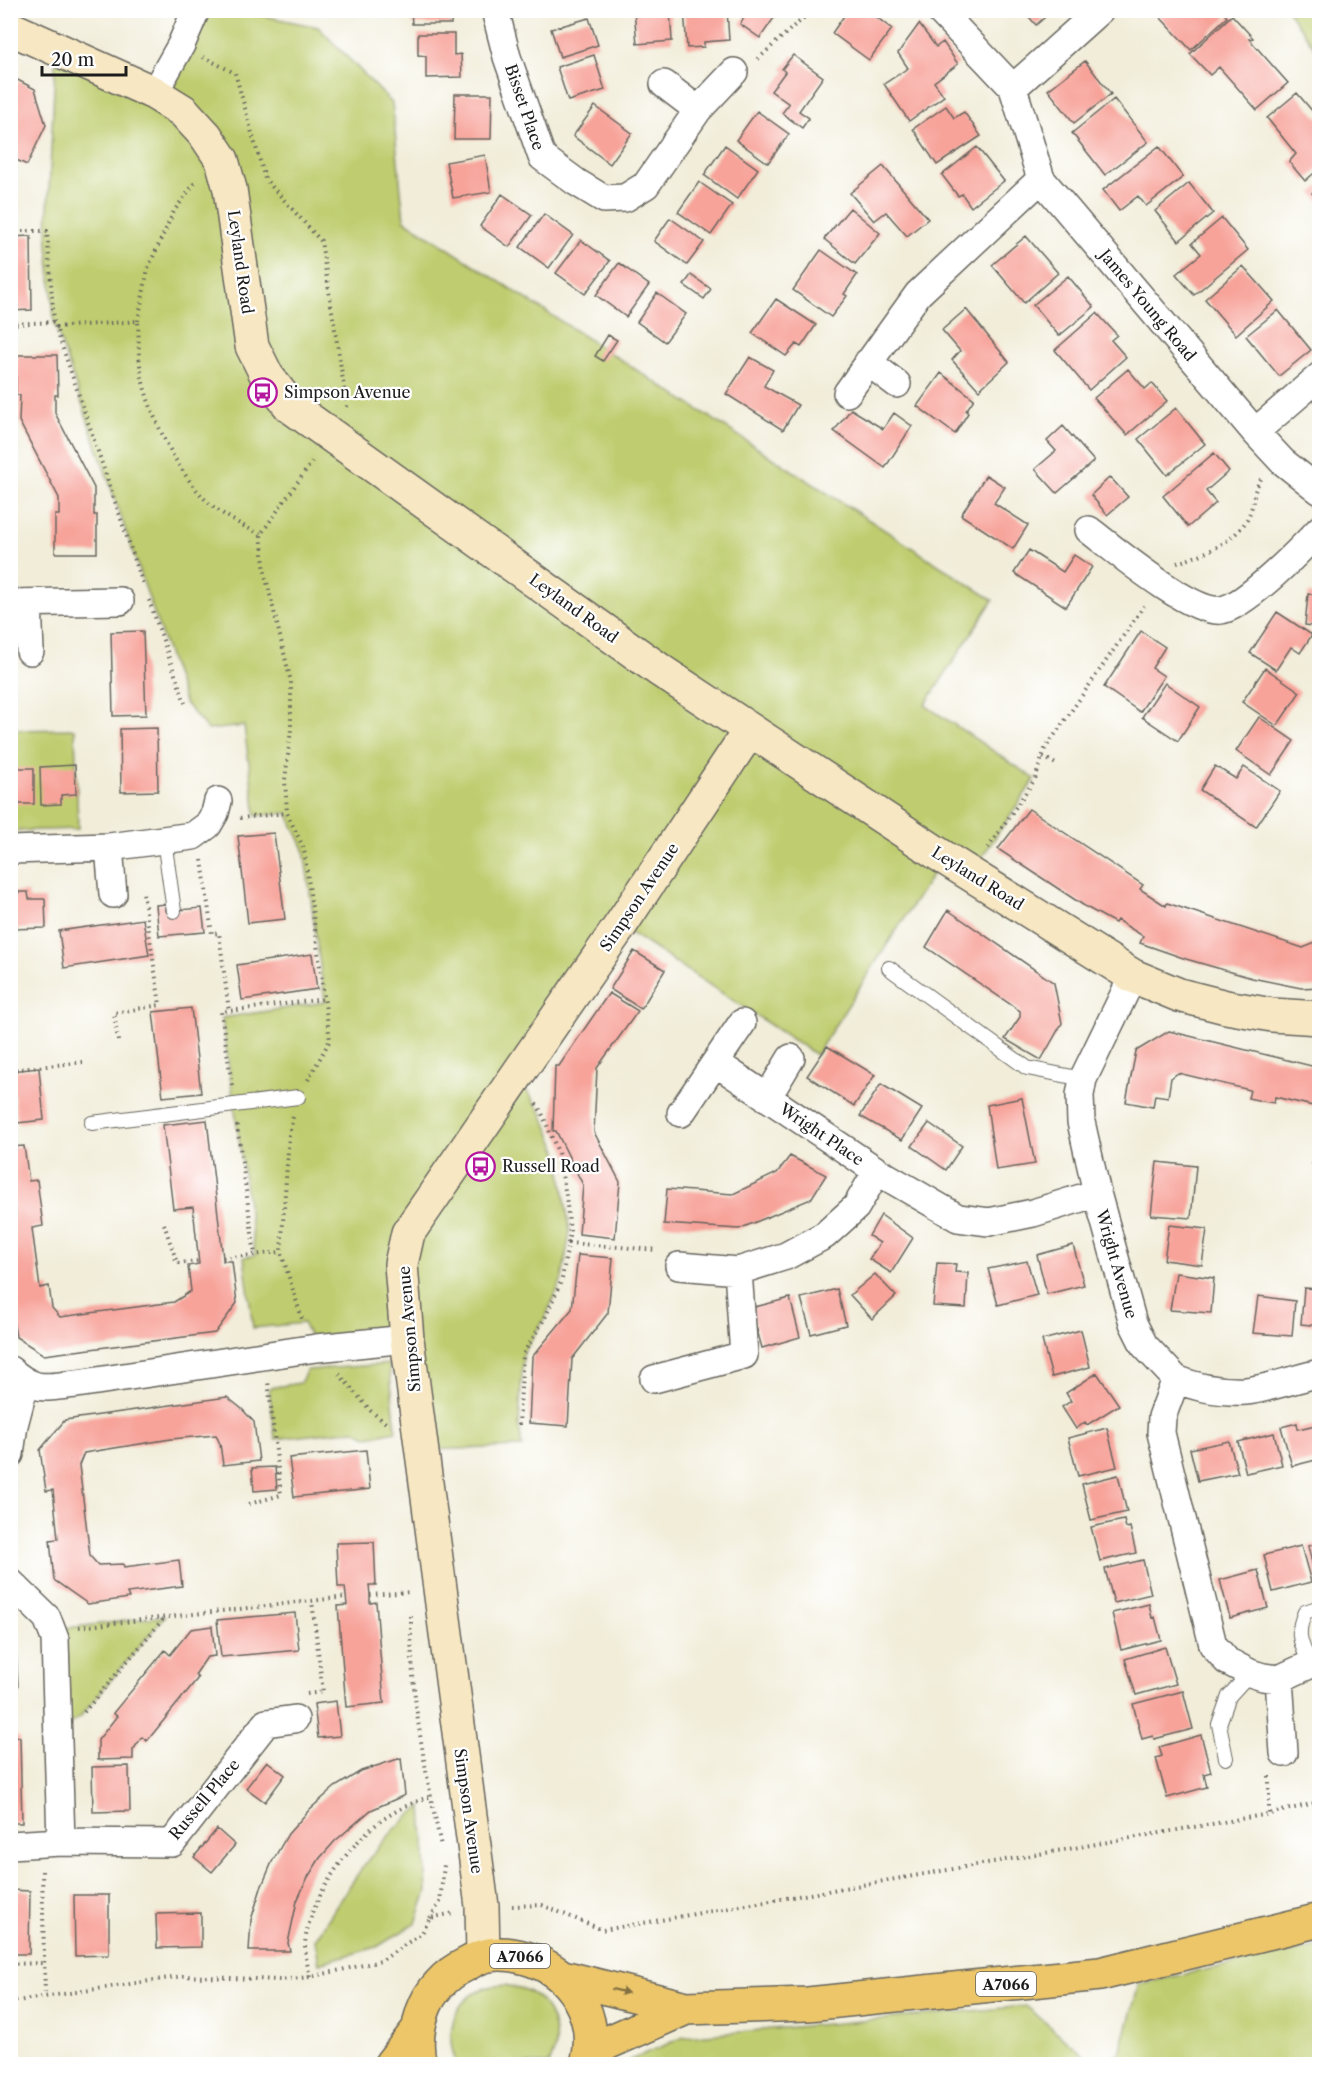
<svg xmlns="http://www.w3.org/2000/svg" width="1330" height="2075" font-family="'Libre Caslon Text',serif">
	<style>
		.green { fill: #bfcd6f; stroke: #6e7446; stroke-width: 1.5 }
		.building { fill: #f7a39a }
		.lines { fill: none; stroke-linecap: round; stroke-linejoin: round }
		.lane-casing { stroke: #67655e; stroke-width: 16 }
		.street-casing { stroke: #67655e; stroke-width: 30 }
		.secondary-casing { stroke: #67655e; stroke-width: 36 }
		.primary-casing { stroke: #67655e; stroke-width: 36 }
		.path { stroke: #67655e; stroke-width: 4; stroke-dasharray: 1.5 4.5; stroke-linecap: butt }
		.lane { stroke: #fff; stroke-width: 14 }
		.street { stroke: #fff; stroke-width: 27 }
		.secondary { stroke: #f7e8c3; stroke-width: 33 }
		.primary { stroke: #ecc669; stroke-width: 33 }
		.oneway { fill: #847142 }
		.labels { text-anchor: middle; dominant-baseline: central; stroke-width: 4.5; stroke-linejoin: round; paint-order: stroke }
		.shield { fill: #fff; stroke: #606060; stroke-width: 1.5 }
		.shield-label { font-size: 15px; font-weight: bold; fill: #1c1c1c }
		.street-label { font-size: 16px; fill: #1c1c1c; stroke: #fff }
		.poi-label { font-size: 16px; fill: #1c1c1c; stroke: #fff; text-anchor: start }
	</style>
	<rect width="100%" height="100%" fill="#fff"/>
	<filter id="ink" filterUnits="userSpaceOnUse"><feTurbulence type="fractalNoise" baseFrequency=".0167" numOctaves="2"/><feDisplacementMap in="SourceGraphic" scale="12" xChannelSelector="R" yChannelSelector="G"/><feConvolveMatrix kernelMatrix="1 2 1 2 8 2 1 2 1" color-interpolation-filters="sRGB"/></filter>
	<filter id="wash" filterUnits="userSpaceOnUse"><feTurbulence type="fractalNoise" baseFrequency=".008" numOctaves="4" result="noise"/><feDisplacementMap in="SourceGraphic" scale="24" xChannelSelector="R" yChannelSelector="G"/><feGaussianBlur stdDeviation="1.35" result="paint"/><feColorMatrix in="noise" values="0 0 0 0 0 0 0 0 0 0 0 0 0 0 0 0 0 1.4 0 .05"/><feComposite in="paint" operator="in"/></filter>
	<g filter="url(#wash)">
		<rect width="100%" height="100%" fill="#f1edd9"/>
		<path class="green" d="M196,11h43l79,16 74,76 12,117 589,380 -68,105 110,74 -64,94 -28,-15 -127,197 -196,-129 -104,150 25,35 17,41 12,80 -8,47 -17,39 -22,36 -4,71 3,22 -101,3 -14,-111 -91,9 -13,-25 -50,5 -9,-71 11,-2 -33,-237 103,-16 -21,-153 -17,-36 -31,3 -12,-90 -36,4 -23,-27 -131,-381 -7,-91 9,-182 98,44z
			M1288,11h31v43z
			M75,729l3,100 -67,2v-101z
			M389,1364l7,67 -28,6 -13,-7 -80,9 -6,-51 31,-5 7,-13z
			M165,1616l-85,101 -21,14 -7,-101z
			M422,1806l5,85 -11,32 -39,24 -58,16 -4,-23c32,-50 58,-98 107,-134z
			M1319,1946v118h-692l3,-4 54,-23 342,-31 67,57 27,-10 19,-69z
			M505,1985c6,2 13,2 18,4 30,12 40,49 26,75h-92c-13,-29 -5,-64 28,-76 6,-2 14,-2 20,-3z"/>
		<g id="blocks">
			<path class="building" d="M411,10h40v14h-39z
				M634,10h36l2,31 -35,3z
				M684,10h43l2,30 -25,2v5l-17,1z
				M749,10h14l11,8 -14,20 -20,-14z
				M848,10h19l25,19 -23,31 -37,-27z
				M1023,10h30l-17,15z
				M1162,10h59l6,7 -36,33 -33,-35z
				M1232,15l21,23 -4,1 39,44 -31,27 -38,-43 -9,8 -20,-21z
				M589,18l9,27 -38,12 -9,-28z
				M919,24l17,23 7,-5 15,22 -24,18 10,14 -35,25 -25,-37 24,-16 -10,-15z
				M418,34h36v21l7,-1 1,23 -36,1v-22l-8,-1z
				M594,55l11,35 -37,11 -11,-34z
				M793,55l30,22 -24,34 10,7 -7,10 -20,-15 7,-9 -18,-13 14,-19 -3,-3z
				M1085,61l26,33 -37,29 -26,-33z
				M10,76l25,13 11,36 -19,40 -17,-8z
				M1297,93l23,27v48l-15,13 -16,-19 7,-8 -29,-36z
				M455,94h37l-1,45h-37z
				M1114,99l34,43 -43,33 -33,-42z
				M595,106l37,27 -22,31 -37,-28z
				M946,106l8,12 10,-6 17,24 -44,29 -24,-36z
				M757,111l32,23 -21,29 -32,-23z
				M725,145l33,24 -21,30 -33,-24z
				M1159,146l24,31 -37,29 -8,-10 -19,15 -16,-21z
				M977,147l27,34 -33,26 -9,-13 -4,2 -16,-21z
				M485,155l6,37 -38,6 -7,-36z
				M883,166l45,53 -21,17 -21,-24 -12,9 -24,-28z
				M699,182l33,23 -21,30 -33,-23z
				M1189,183l24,30 -34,28 -24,-30z
				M1320,186v16l-8,-9z
				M502,194l30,21 -23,32 -29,-21z
				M850,208l30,25 -25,31 -31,-25z
				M544,214l29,21 -24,33 -29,-21z
				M670,218l34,24 -17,23 -33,-24z
				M1222,218l26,32 -54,45 -18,-21 25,-20 -9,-11z
				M31,236l1,74 -22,1v-74z
				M1026,236l32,37 -34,30 -32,-38z
				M581,240l29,21 -25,33 -29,-21z
				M821,250l36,25 -13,19 3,2 -16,21 -38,-27z
				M619,263l30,22 -23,32 -30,-22z
				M1243,266l31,35 -38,34 -31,-36z
				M691,275l20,14 -7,10 -20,-14z
				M1068,276l26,31 -35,29 -26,-31z
				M657,293l29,21 -21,28 -28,-20z
				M776,299l40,26 -15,22 -5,-3 -10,12 -34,-23z
				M966,309l43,53 -30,28 -27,-30 8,-9 -18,-21z
				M1278,310l33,40 -32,26 -33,-40z
				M1097,313l20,22 -6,5 15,17 -37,33 -34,-40z
				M608,335l9,5 -14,21 -8,-5z
				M16,355h41l1,40h-3v18l39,75v27h3v38h-42v-38h4v-17l-40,-77 1,-26h-4z
				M750,357l23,13 -9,16 34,19 -15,25 -57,-36z
				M1128,369l17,20 7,-6 15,18 -40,34 -33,-37z
				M941,373l33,26 -8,12 2,2 -13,21 -38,-28z
				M1176,408l29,36 -38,31 -29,-36z
				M851,409l32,20 11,-16 18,13 -27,42 -51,-37z
				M1063,426l31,35 -37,32 -22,-24 21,-18 -9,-10z
				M1214,453l15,18 -23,20 10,12 -28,24 -25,-31z
				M986,475l19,12 -11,16 34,22 -15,24 -52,-34z
				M1110,477l18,20 -21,18 -16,-20z
				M1029,550l34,22 11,-17 18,12 -26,40 -52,-34z
				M1308,594l12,1v32l-15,-2z
				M1277,612l35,23 -12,18 -9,-6 -15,23 -26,-17z
				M143,631l3,84 -33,1 -2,-84z
				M1141,631l24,16 -13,21 12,8 -24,36 -36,-25z
				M1265,668l35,24 -23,34 -35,-24z
				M1165,683l35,24 -22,34 -36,-24z
				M1259,717l35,24 -23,34 -35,-24z
				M157,728l1,63 -37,1 -1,-63z
				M75,765l1,29 -15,1v9l-20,1 -1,-38z
				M1215,766l21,13 8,-12 36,24 -24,36 -56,-37z
				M10,768h24v36h-24z
				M1029,809l114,76 -3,4 26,17 1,-3 136,45 17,-7v46l-19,1 -49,-10 -66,-19 -46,-16 3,-7 -26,-16 -2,3 -29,-16 -88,-58z
				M274,833l11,86 -37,4 -10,-87z
				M10,892h18l1,7h16l1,29 -36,1z
				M166,904v7l36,-3 3,24 -46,4 -3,-31z
				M948,910l106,73 8,40 -21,37 -36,-21 15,-22v-6l-94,-64z
				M143,919l6,36 -85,13 -5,-37z
				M634,951l31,19 -24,39 -31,-20z
				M312,954l5,35 -75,11 -5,-35z
				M609,993l29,18 -41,57 -3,64 26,50 -5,56 -36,-4 4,-49 -27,-54h-3l2,-65h4z
				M191,1008l10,85 -38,4 -10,-85z
				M1169,1031l151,37v23l-3,-1 -4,16 -38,-9 -1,6 -12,-2 -14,-3 2,-8 -72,-17 -7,5 -3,19 -13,-2 -2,12 -27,-5 10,-51z
				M827,1046l48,29 -21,31 -47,-30z
				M39,1068l5,52 -27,3 -6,-52z
				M881,1084l41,25 -20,31 -42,-24z
				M1022,1098l13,66 -39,6 -9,-65z
				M207,1120l16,138v3h9l5,42 -22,30 -171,22 -28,-18 -6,-35v-155l14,-1 5,35 8,-1 6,46 -11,2 8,60 9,-2 3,22 8,9 114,-15 17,-11 -3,-25 11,-2 -6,-57 -20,2 -10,-84z
				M929,1123l33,23 -16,24 -34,-24z
				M790,1156l36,19 -15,24 -72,30 -75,-5 3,-35 66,5 44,-21z
				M1157,1162l39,4 -5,52 -40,-3z
				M881,1215l32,23 -22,35 -22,-14 11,-16 -11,-7z
				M1169,1225l38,4 -5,36 -38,-5z
				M1073,1245l11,40 -37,9 -10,-39z
				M578,1255l35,3 -5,55 -36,46 -4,67 -39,-3 3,-66 40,-48z
				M1027,1261l10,34 -39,10 -10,-36z
				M937,1263l19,1 -1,8 13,1 -2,35 -33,-2z
				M1176,1273l38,5 -3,35 -41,-3z
				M875,1274l21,22 -24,23 -22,-24z
				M1304,1288l16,1v37l-19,-2z
				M837,1289l9,36 -35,9 -10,-36z
				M1258,1296l37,5 -3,35 -39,-3z
				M790,1298l10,39 -38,11 -11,-40z
				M1081,1330l9,37 -38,10 -10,-37z
				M1097,1373l22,32 -32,20 -2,-3 -9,7 -14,-22 9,-6 -5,-8z
				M227,1397l15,12 12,13 5,39 -36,4 -3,-21 -4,-9 -45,4 -87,14 -5,12 11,91 8,9 25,-1 1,3 55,-7 3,26 -55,7 2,5 -41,6 -34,-24 -4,-40 8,-1 -5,-49 -7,1 -6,-41 25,-30z
				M1297,1423l1,6 22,-5v35l-28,7 -11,-39z
				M1107,1428l10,39 -39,9 -10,-38z
				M1274,1433l8,32 -36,8 -8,-31z
				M1229,1441l9,32 -40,8 -8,-32z
				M366,1450l4,39 -76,8 -5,-39z
				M275,1467l2,22 -23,2 -2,-23z
				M1118,1475l9,37 -36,8 -9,-36z
				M1124,1520l2,8 4,-1 6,26 -36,8 -9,-34z
				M374,1542l2,43h-7l1,10v8l6,-1 8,101 -38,4 -8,-101 9,-1 -2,-18h-7l-2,-44z
				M1320,1543v40l-3,1 -9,-38z
				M1301,1546l10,36 -38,10 -9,-37z
				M1143,1560l8,34 -37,9 -9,-34z
				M1258,1570l10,38 -38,10 -10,-38z
				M1149,1604l3,14 3,-1 6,23 -40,10 -9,-37z
				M295,1613l4,37 -78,7 -4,-37z
				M212,1626l3,30 -8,1 -12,18 3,3 -51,63 -5,-4 -9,13v9l-35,1v-20l19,-24 -4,-3 52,-63 5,5 21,-26z
				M10,1643l6,5 2,39h-8z
				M1165,1647l11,37 -40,11 -11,-36z
				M1183,1691l10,38 -39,10 -1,-3 -11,3 -9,-35z
				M10,1701h2l2,35 6,1 2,86h-12z
				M336,1701l4,35 -22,2 -4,-34z
				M1201,1735l10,37 -7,2 3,13 -40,11 -11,-40 6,-2 -3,-9z
				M401,1758l4,37 -34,15 -36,31 -15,17 -12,19 -11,24 -9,42 2,8h-41l2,-31 10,-32 11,-26 16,-28 22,-25 25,-22 26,-16z
				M267,1761l18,14 -20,27 -19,-14z
				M129,1766l1,45 -37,1 -1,-45z
				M217,1829l18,16 -23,27 -18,-15z
				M10,1890l20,1 -1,63h-19z
				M74,1895h35v60l-34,1z
				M201,1913v34l-44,1 -1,-34z"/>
		</g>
	</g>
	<g filter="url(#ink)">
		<use href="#blocks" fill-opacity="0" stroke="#67655e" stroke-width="1.5"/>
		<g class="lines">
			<defs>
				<path id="lane" d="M164,840l10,71
					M889,968l138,100 56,11
					M92,1123l206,-26
					M1310,1664c-9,-21 -15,-29 -5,-52l15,-5
					M1226,1758l-7,-34 10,-28 21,-23"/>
				<path id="street" d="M495,10l12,47 35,100 34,25 28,17 21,-1 21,-13 52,-75 36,-38
					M939,10l74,78 28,91 214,253 27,29 38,30
					M664,84l34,26
					M1013,88l87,-78
					M154,93l27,-48 15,-35
					M868,362l29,22
					M847,393l71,-99 123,-115
					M1255,432l65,-56
					M1089,530c25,19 102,84 132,80 24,-3 81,-62 99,-81
					M10,603l110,-2
					M28,603l2,48
					M109,847l4,47
					M10,850l99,-3 84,-11 15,-11 7,-12 3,-12
					M1133,976l-50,103 -3,16 1,27 16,71 36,130 11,22 32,34 -14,38 -1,16 52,212 14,16 23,12 13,4 16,2 41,-19
					M716,1063l161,108 81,47 31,4 44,-9 64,-20
					M767,1098l24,-40
					M681,1113l61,-90
					M679,1266l59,5 48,-15 39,-21 31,-28 21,-36
					M10,1370c27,23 34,17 67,14l239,-36 91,-9
					M654,1379l90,-24 -6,-84
					M1176,1379c21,9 47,13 70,12 20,-2 52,-13 74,-18
					M10,1454l4,-29 11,-42
					M10,1582l37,36 8,21 6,203
					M1279,1679l5,74
					M10,1845l51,-3 111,1 94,-120 29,-4"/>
				<path id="secondary" d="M10,28l144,65 29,18 23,25 16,24 8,29 22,157 15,30 23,30 371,265 282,186 190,119 46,19 47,12 46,8 48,3
					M483,1956l-1,-50 -75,-567 -6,-75 7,-31 212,-307 130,-196"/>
				<path id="primary" d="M563,1977l123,31 122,-4 292,-30 220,-54
					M591,2050l95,-42
					M391,2064l26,-33
					M420,2064c-5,-18 -3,-35 3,-53 7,-20 23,-37 42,-46 5,-3 11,-6 16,-8 15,-5 31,-3 45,1 47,13 74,60 61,106"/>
			</defs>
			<use href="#lane" class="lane-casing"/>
			<use href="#street" class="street-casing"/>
			<use href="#secondary" class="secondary-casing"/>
			<use href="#primary" class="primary-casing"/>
			<path class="path" d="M203,57l32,16 30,106 56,62 26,165 -2,4
				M758,59l36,-33 21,-16
				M10,231h37l7,91
				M138,321l10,-53 26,-57 23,-31
				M10,324l44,-2 89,262
				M56,327l82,-6c1,17 0,34 3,51 6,39 39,106 69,132 16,13 32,22 51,30
				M1177,563c28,-9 64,-22 74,-53 4,-14 1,-16 10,-31
				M149,600l36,103
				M1043,757l13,7
				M240,818l47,-5
				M988,848l47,-69 10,-30 99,-143
				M202,860l10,74 7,-1 10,78
				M118,1041l-4,-28 46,-8 -17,-113 -2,1
				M10,1070l74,-8
				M308,1080l22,-40 -26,-191 -17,-36 -2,-33 6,-50v-48l-26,-108 -4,-40 53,-75
				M232,1085l-11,-73 104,-13
				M293,1117l-4,18 -8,117 22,70
				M237,1125l18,130
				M1313,1165l7,-31
				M164,1224l13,39 22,-2
				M568,1243l89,7
				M223,1258l58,-6
				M339,1374l32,37 17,14
				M519,1425l4,-71 22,-36 17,-39 8,-47 -4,-36 -8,-44 -17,-41 -7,-10
				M249,1504l32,-9 -13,-114
				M370,1595l41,-3
				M411,1616c-1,81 14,152 30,230
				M79,1627l267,-30
				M307,1694l16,-2 -11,-91
				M84,1712l81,-95
				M1269,1776v38
				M42,1871l3,125
				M512,1906l30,-1 61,25 666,-116 51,-12
				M430,1918l10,-16 4,-37
				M10,1964l35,-1
				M310,1977c-2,-10 -5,-21 -5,-32 2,-43 45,-104 80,-127 15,-10 30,-16 46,-22
				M10,2002l173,-26 97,4 30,-3 71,-16 41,-28 8,-15 24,-5"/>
			<use href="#lane" class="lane"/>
			<use href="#street" class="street"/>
			<use href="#secondary" class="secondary"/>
			<use href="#primary" class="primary"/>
		</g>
		<defs><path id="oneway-solid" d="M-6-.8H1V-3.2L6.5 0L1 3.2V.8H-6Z" transform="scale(1.5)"/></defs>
		<use class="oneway" href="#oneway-solid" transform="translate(620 1991) rotate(14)"/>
	</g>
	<defs>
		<symbol id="bus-ring" viewBox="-11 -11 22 22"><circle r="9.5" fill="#fff" stroke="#b5179e" stroke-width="1.5"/><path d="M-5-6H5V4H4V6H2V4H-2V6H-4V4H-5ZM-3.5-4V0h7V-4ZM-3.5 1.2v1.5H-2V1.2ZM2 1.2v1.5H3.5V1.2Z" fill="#b5179e"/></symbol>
	</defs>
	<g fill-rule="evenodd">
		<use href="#bus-ring" x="246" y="376" width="33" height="33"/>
		<use href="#bus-ring" x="464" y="1150" width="33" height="33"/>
	</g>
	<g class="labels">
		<g class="shield">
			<rect x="490" y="1944" width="60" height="24" rx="4.5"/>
			<rect x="976" y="1972" width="60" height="24" rx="4.5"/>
		</g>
		<g class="shield-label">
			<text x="520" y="1956">A7066</text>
			<text x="1006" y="1984">A7066</text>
		</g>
		<g class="street-label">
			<text transform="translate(525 107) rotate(71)">Bisset Place</text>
			<text transform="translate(241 262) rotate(82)">Leyland Road</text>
			<text transform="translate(1148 305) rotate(50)">James Young Road</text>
			<text transform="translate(574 608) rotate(36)">Leyland Road</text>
			<text transform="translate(978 878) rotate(32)">Leyland Road</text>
			<text transform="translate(639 897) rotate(-56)">Simpson Avenue</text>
			<text transform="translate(822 1134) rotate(34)">Wright Place</text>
			<text transform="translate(1117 1264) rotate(74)">Wright Avenue</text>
			<text transform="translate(409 1329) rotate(-95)">Simpson Avenue</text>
			<text transform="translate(204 1799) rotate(-50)">Russell Place</text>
			<text transform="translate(469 1811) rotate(82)">Simpson Avenue</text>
		</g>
		<g class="poi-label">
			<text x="284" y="392">Simpson Avenue</text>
			<text x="502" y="1166">Russell Road</text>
		</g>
	</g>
	<rect width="1330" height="2075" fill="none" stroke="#fff" stroke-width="36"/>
	<path d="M42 66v9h84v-9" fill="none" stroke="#1c1c1c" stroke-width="3"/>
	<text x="51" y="66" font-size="18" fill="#1c1c1c" stroke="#ffffff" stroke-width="4.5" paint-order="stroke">20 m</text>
</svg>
